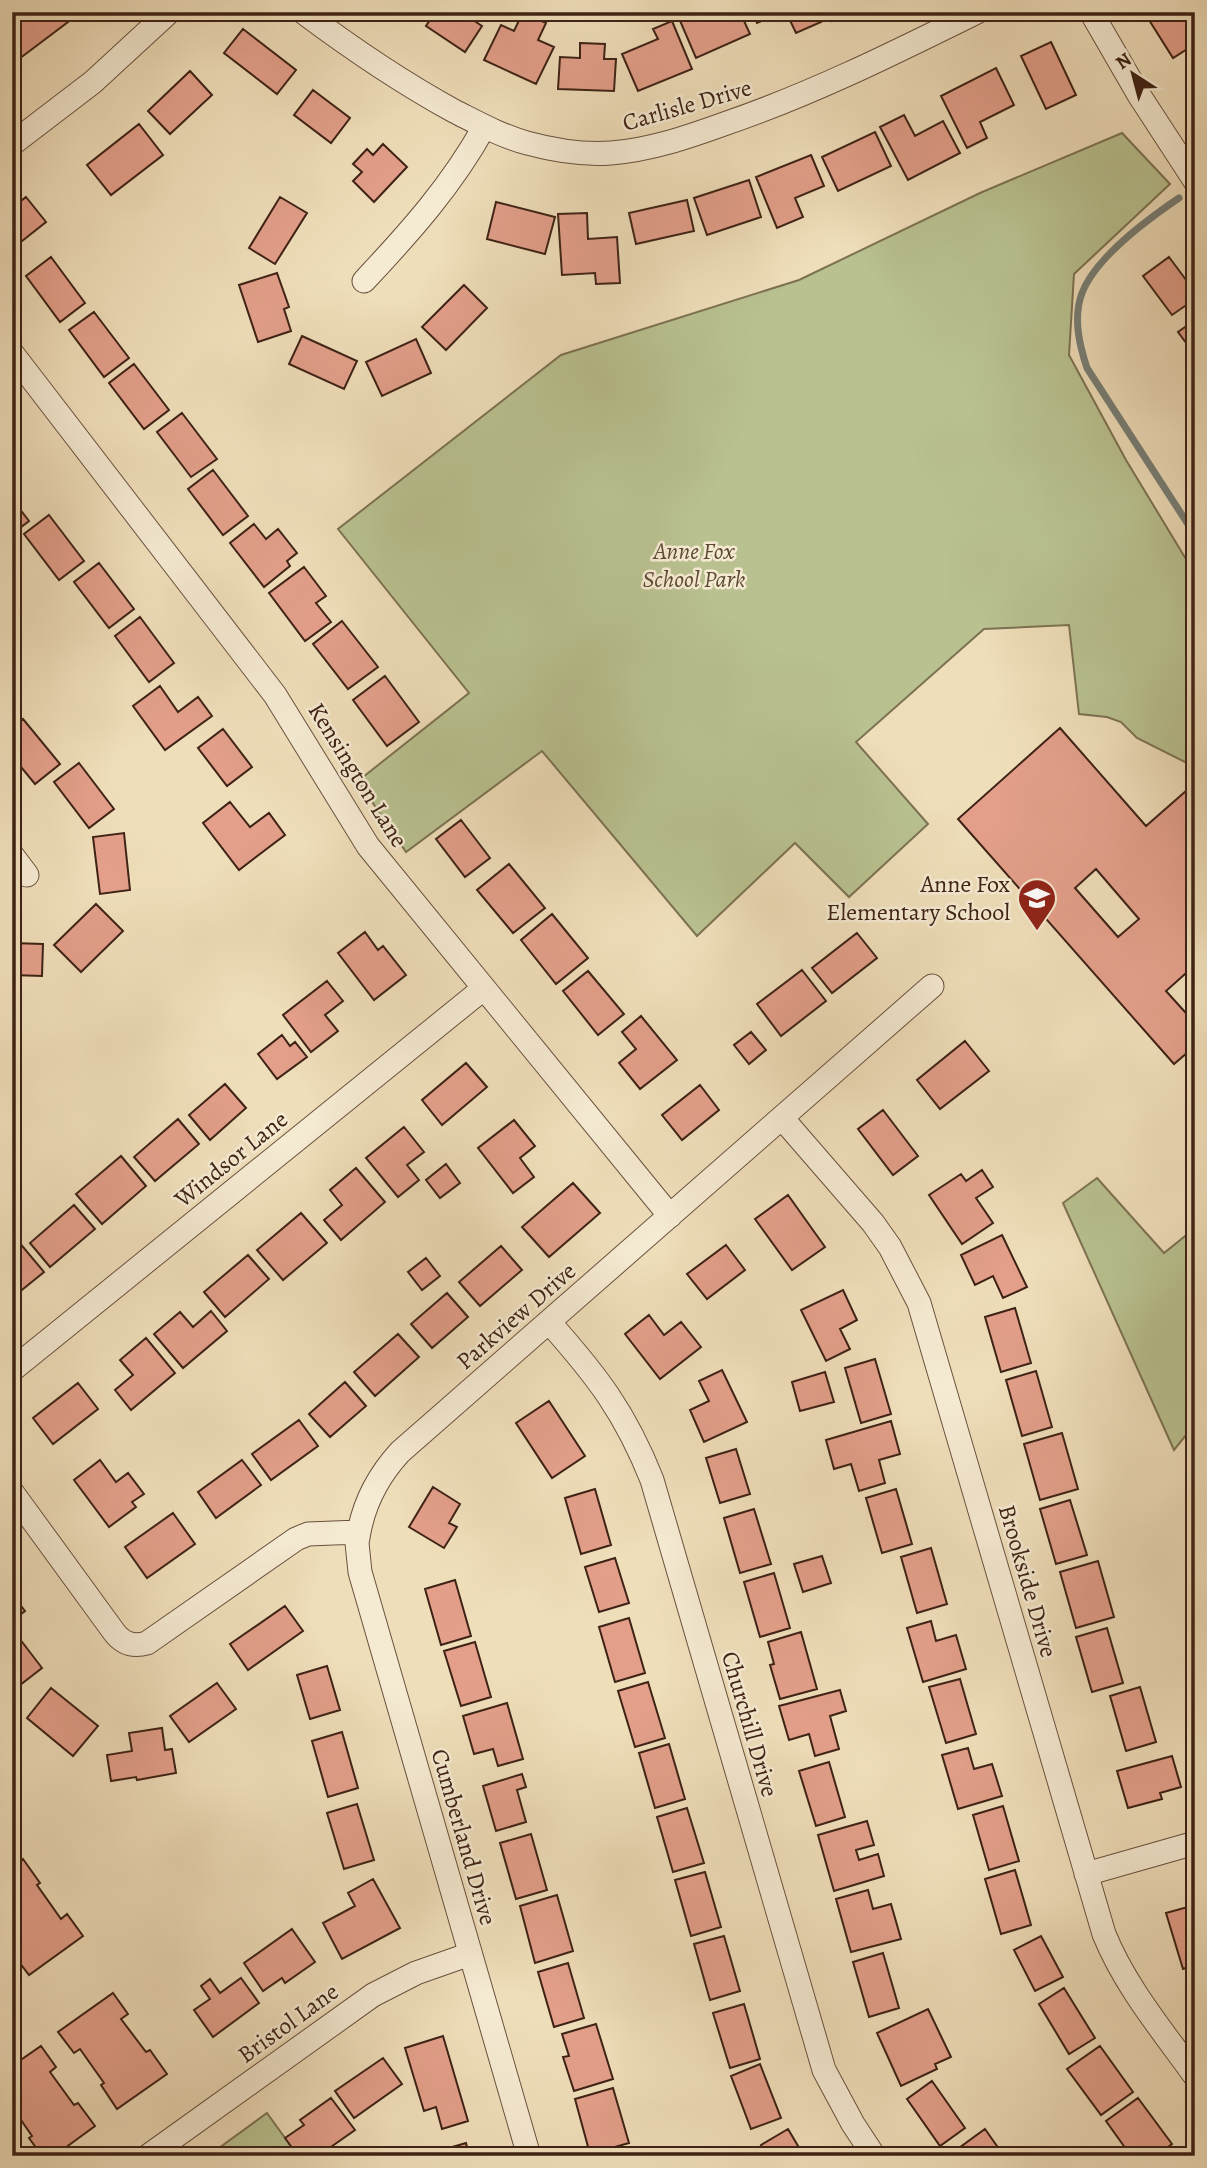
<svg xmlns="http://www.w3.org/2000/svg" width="1207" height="2168" font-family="Alegreya,serif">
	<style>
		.green { fill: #b9c190; stroke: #7c7252; stroke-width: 2 }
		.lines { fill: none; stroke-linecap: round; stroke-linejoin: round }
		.stream { stroke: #767e76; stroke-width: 7 }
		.building { fill: #e39f8a; stroke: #3e2215; stroke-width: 2; fill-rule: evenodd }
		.street-casing { stroke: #6a513e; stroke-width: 25 }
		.street { stroke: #f5ead2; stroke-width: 23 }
		.labels { text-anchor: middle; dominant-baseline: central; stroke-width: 5; stroke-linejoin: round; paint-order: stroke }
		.street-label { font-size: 24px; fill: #3e2215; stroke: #f5ead2 }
		.park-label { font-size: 24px; font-style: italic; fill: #5d4a34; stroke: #f5ead2 }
		.poi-label { font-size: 24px; fill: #3e2215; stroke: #f5ead2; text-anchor: end }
	</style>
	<rect width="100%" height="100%" fill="#efdeba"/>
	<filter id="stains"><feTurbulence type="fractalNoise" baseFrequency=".00286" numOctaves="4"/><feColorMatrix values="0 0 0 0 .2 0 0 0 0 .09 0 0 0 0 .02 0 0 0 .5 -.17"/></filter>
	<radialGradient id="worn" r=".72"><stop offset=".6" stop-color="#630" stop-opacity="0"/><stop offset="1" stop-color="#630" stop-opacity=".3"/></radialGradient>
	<path class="green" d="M1122,133l48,51 -96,90 -5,81 57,105 69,114v193l-58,-29 -16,-16 -14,-5 -28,-3 -10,-89 -85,4 -128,113 72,82 -79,73 -54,-54 -98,93 -155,-185 -136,101 -48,-71 111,-88 -131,-164 223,-174 238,-75 181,-87z
		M1097,1178l67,75 31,-25v196l-21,26 -111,-247z
		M267,2113l31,43h-90z"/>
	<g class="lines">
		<path class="stream" d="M1179,198c-31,21 -83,59 -97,95 -9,24 -3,51 5,75l108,167
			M1192,1444l3,-11"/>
	</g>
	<path class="building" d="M28,12h33l7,10 -53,40 -3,-3v-35z
		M435,12h26l21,14 -17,26 -39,-26z
		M523,12l23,11 -8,17 16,7 -18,37 -52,-24 17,-35 13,6z
		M687,12h53l10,22 -54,24 -18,-42z
		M752,12h29l-24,11z
		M786,12h30l5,10 -25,11z
		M827,12h19l-14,9z
		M1144,12h38l13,19v13l-22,14z
		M672,21l20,48 -54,22 -16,-37 36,-15 -5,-10z
		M243,29l53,41 -19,24 -53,-41z
		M1051,42l25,53 -30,14 -25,-53z
		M580,43l25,1 -1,15h12l-2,32 -56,-2 2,-32 20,1z
		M996,68l18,37 -34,17 7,16 -20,10 -26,-52z
		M190,71l22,24 -42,39 -22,-23z
		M313,90l37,28 -19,25 -37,-28z
		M904,115l11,21 28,-15 17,32 -52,27 -28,-53z
		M139,124l24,31 -52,40 -24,-30z
		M875,132l16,34 -53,25 -16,-34z
		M383,144l24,23 -33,35 -21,-21 9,-9 -9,-8 14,-15 6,6z
		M811,155l13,31 -29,12 8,19 -26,11 -21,-51z
		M749,180l12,37 -54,18 -13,-37z
		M26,197l20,25 -34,27v-41z
		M280,197l27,16 -32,51 -26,-16z
		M687,200l7,31 -58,13 -7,-31z
		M496,202l59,15 -10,37 -58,-15z
		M587,213l1,26 29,-2 3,46 -24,1 -1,-11 -33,2 -4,-61z
		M51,257l34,46 -25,19 -34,-46z
		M1169,257l26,35v7l-23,16 -29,-39z
		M277,273l12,34 -5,2 7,22 -33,11 -19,-57z
		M464,285l23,23 -41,42 -24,-23z
		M94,312l35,46 -25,19 -35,-47z
		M1195,320v35l-17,-23z
		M302,336l55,25 -13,28 -55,-25z
		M416,339l15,34 -49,23 -16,-34z
		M134,364l35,46 -25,19 -35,-46z
		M182,413l35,46 -26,18 -34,-45z
		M213,470l35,46 -25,19 -35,-46z
		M12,499l17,22 -17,13z
		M49,515l35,46 -25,19 -35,-46z
		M254,524l12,15 12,-10 19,24 -10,8 3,5 -26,21 -34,-44z
		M99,563l35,46 -25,19 -35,-46z
		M304,567l22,29 -10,7 15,19 -26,19 -36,-48z
		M140,617l34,46 -25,19 -34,-46z
		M342,621l36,46 -30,22 -35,-45z
		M385,676l34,46 -32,24 -34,-46z
		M160,686l18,26 20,-15 14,19 -47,34 -32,-44z
		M23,719l37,45 -25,20 -23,-28v-28z
		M1060,728l86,98 40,-35 9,10v68l-5,4 5,6v86l-29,26 19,21 10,-9v43l-21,18 -216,-245zM1096,869l43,50 -21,18 -43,-49z
		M223,729l29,38 -25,19 -29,-38z
		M79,763l35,46 -25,19 -35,-46z
		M230,802l20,25 19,-14 16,22 -46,35 -36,-47z
		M461,820l29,38 -25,19 -29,-38z
		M124,833l6,57 -30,4 -7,-57z
		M509,864l36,44 -32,25 -36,-43z
		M96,904l27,27 -42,41 -27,-27z
		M552,914l36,44 -32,26 -35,-44z
		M365,932l13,18 5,-4 23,29 -32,25 -36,-47z
		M857,933l20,25 -45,35 -20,-25z
		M12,943l31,1 -1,32 -30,-1z
		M802,970l24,31 -45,35 -24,-32z
		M588,971l36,43 -26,21 -35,-44z
		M327,981l16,20 -18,14 13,16 -27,21 -28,-37z
		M641,1016l36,44 -37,29 -21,-26 17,-14 -14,-17z
		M751,1032l15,18 -17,14 -15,-19z
		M282,1035l8,11 5,-4 12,15 -30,22 -19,-25z
		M965,1041l24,30 -49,38 -23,-29z
		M466,1063l21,24 -45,38 -20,-25z
		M225,1084l21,24 -36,32 -21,-25z
		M700,1085l19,25 -37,30 -20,-25z
		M883,1110l35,46 -25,19 -35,-46z
		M178,1119l21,25 -44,37 -21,-24z
		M514,1120l21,26 -15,12 14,19 -21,16 -35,-45z
		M404,1127l20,25 -17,13 12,15 -21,17 -32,-39z
		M121,1156l25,30 -44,38 -26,-30z
		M446,1164l14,19 -20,15 -14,-18z
		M356,1168l29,34 -44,38 -17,-20 18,-15 -12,-15z
		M982,1170l11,17 -17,11 17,25 -31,21 -33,-49 32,-21 5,7z
		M573,1183l27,30 -51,44 -27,-30z
		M788,1195l37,52 -33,23 -37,-51z
		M74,1205l21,24 -45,38 -20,-24z
		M301,1213l26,30 -44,37 -26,-30z
		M1002,1235l25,52 -24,11 -10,-22 -18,9 -14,-30z
		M18,1241l26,31 -32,26v-52z
		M726,1245l19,25 -38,29 -20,-25z
		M501,1246l21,24 -42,36 -21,-24z
		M248,1255l21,24 -44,38 -21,-25z
		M426,1258l14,18 -18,14 -14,-18z
		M843,1290l14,30 -17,9 10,20 -24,12 -25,-51z
		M447,1293l21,24 -36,31 -21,-24z
		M1015,1308l16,55 -30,9 -16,-55z
		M211,1311l16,20 -44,37 -29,-34 26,-22 13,15z
		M649,1315l15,20 17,-13 20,25 -41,32 -35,-45z
		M398,1334l21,23 -44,39 -21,-24z
		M146,1338l29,35 -44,37 -16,-20 18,-15 -13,-15z
		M875,1359l16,55 -30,9 -16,-55z
		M722,1370l25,52 -43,20 -14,-32 19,-9 -10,-20z
		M1036,1371l16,56 -30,9 -16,-56z
		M825,1372l9,30 -34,9 -8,-29z
		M345,1382l21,24 -36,31 -21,-23z
		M78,1383l20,26 -45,35 -20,-26z
		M549,1401l36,55 -33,22 -36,-55z
		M299,1420l19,26 -47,34 -19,-26z
		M891,1421l9,33 -21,6 6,23 -26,8 -8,-27 -17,5 -8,-29z
		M1062,1433l16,56 -38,11 -16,-56z
		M736,1449l14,45 -30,9 -14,-45z
		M100,1460l16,22 12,-9 16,21 -12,8 4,5 -27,20 -35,-47z
		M242,1460l19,25 -45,33 -18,-26z
		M433,1487l27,17 -11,19 8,4 -13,21 -35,-21z
		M595,1489l16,56 -30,9 -16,-56z
		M896,1489l16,55 -30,9 -16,-55z
		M1070,1500l17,55 -31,9 -16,-55z
		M754,1509l17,55 -31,9 -16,-55z
		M173,1513l22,31 -48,34 -22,-31z
		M931,1548l16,56 -30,9 -16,-56z
		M822,1556l9,27 -28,9 -9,-28z
		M615,1558l14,45 -30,9 -14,-45z
		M1098,1561l16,56 -38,11 -16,-56z
		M774,1573l16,55 -30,9 -16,-55z
		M455,1580l16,56 -30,9 -16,-56z
		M12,1594l13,17 -13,10z
		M285,1606l18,25 -55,39 -18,-26z
		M629,1618l16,55 -30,9 -16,-55z
		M931,1621l5,20 20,-6 10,34 -43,13 -16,-54z
		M1107,1628l16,55 -31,9 -16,-55z
		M13,1630l29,38 -22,17 -8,-11z
		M801,1632l16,57 -37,10 -10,-34 4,-1 -6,-22z
		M475,1642l16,55 -30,9 -17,-55z
		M327,1666l13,44 -30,9 -13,-44z
		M960,1679l16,55 -30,9 -17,-56z
		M648,1682l17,56 -30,9 -17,-56z
		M217,1683l19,26 -47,33 -19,-26z
		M1140,1687l16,55 -30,9 -16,-55z
		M51,1688l47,38 -25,30 -46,-38z
		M840,1690l6,21 -16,5 9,33 -24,7 -6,-22 -20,6 -10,-34z
		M507,1703l16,56 -25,7 -5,-17 -19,5 -11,-38z
		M162,1728l3,22 7,-1 4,24 -39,7 -1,-3 -25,4 -4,-26 25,-4 -3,-18z
		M342,1732l16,56 -30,9 -16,-56z
		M669,1744l16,55 -30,9 -16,-55z
		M968,1748l6,21 18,-5 10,32 -44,13 -16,-54z
		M1172,1756l9,31 -21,6 2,6 -34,9 -11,-37z
		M829,1762l16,55 -29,9 -17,-55z
		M522,1774l4,13 -9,3 9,32 -30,9 -13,-45z
		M357,1804l17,56 -30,9 -17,-56z
		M1003,1806l16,55 -30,9 -16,-55z
		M687,1808l17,55 -31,9 -16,-55z
		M867,1821l7,24 -18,5 3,10 19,-6 6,22 -50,15 -16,-56z
		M531,1834l16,56 -31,9 -16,-56z
		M23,1859l17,24 -3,2 24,34 6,-5 16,22 -54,39 -16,-21 6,-5 -7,-9v-73z
		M1015,1870l16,55 -30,9 -16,-55z
		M705,1872l16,55 -30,9 -16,-56z
		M373,1879l27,49 -58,31 -19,-36 32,-17 -7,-13z
		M868,1890l5,19 18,-5 10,35 -50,13 -15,-53z
		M557,1895l16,56 -38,12 -15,-57z
		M1195,1905v60l-12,4 -17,-56z
		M292,1929l23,33 -30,21 -3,-5 -19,13 -19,-28z
		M724,1936l16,55 -30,9 -16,-56z
		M1041,1936l22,41 -28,14 -21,-41z
		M883,1953l16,55 -30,9 -16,-55z
		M568,1963l16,55 -30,9 -16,-55z
		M241,1978l18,25 -46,34 -19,-27 16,-11 -9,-13 9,-7 10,14z
		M1064,1988l31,50 -26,16 -30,-50z
		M113,1993l15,21 -7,5 25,33 4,-2 17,24 -50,35 -16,-24 3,-2 -24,-34 -6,4 -16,-21z
		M744,2004l16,55 -30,9 -17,-55z
		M928,2009l23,48 -16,7 2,5 -36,17 -24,-53z
		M596,2024l17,55 -39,12 -11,-34 6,-1 -7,-22z
		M443,2036l25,85 -26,8 -6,-22 -12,4 -19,-63z
		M41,2046l15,21 -6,5 24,33 4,-2 17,23 -41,30h-12l-13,-18 3,-2 -20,-29v-41z
		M1100,2046l33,46 -32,23 -34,-46z
		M383,2058l19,26 -48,34 -19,-27z
		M760,2064l21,54 -30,11 -20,-53z
		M932,2081l33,47 -25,18 -33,-47z
		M613,2088l16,55 -39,11 -15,-55z
		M331,2098l24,32 -37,26h-20l-13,-18 19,-13 -4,-5z
		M1138,2098l34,46 -16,12h-25l-25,-35z
		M788,2129l16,27h-37l-6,-11z
		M985,2129l19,27h-56z
		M466,2143l3,13h-32l-2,-4z"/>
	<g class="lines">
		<defs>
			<path id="street" d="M303,12c48,36 98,70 151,99 24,12 47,25 73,32 26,7 57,12 84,10 39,-3 77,-16 113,-29 88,-30 170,-71 253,-112
				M1091,12l48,83 56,86
				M12,144l81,-62 76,-70
				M364,281c46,-49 88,-96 120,-154
				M12,353l263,342 93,151 302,370
				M12,855l15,20
				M782,1118l91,105 17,24 29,56 185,631c21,52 58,96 91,142
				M549,1322c48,54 76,90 103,158l172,590 29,54 21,32
				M12,1370l471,-381
				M12,1492l102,140c9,12 19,15 33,11l149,-104 12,-5 51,-2c6,-32 20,-57 41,-80l532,-466
				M359,1532l-2,11 3,29 169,584
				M1086,1874l109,-31
				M148,2156l225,-161 43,-22 54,-19"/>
		</defs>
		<use href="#street" class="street-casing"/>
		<use href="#street" class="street"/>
	</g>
	<defs>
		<symbol id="school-pin" viewBox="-11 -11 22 30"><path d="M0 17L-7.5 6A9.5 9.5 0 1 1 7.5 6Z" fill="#8f2418" stroke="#f5ead2"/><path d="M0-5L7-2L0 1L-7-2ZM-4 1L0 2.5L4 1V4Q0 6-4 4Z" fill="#fff"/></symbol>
	</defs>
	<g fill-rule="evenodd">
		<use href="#school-pin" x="1015" y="876" width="44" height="60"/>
	</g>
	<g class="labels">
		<g class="street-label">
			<text transform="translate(687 105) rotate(-16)">Carlisle Drive</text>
			<text transform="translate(358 775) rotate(58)">Kensington Lane</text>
			<text transform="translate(231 1159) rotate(-39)">Windsor Lane</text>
			<text transform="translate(516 1316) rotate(-41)">Parkview Drive</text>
			<text transform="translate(1028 1581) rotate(74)">Brookside Drive</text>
			<text transform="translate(750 1724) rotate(74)">Churchill Drive</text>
			<text transform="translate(464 1837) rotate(74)">Cumberland Drive</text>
			<text transform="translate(288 2023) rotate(-36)">Bristol Lane</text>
		</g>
		<g class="park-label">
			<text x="694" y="551">Anne Fox<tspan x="694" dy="28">School Park</tspan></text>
		</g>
		<g class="poi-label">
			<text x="1010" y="884">Anne Fox<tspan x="1010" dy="28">Elementary School</tspan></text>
		</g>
	</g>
	<rect width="1207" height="2168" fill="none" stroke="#efdeba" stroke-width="42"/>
	<rect x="14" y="14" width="1179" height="2140" fill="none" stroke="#3e2215" stroke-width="3.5"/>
	<rect x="21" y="21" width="1165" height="2126" fill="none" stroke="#3e2215" stroke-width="2"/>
	<g transform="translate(1133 74) rotate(324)" stroke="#f5ead2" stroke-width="5" paint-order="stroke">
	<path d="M0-5L12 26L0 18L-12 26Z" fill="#3e2215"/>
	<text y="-10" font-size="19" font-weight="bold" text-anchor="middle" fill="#3e2215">N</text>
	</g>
	<rect width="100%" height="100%" filter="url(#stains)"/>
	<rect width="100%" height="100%" fill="url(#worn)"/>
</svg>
